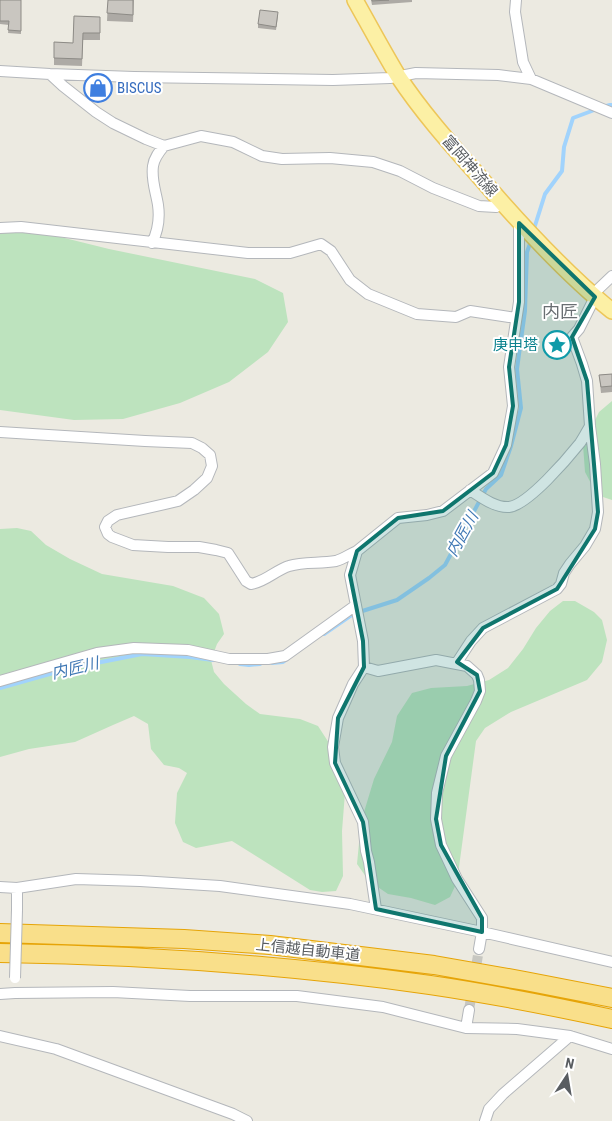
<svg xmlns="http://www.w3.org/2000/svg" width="612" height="1121" font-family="'Roboto Condensed','Noto Sans JP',sans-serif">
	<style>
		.green { fill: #bde3be }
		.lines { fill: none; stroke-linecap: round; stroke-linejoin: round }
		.stream { stroke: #a1d3fc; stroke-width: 4 }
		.minor-tunnel { stroke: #c7c7c1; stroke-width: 10; stroke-dasharray: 10 5; stroke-linecap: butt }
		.minor-casing { stroke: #b4b7bb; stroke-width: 12 }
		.primary-casing { stroke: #edc659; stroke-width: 18 }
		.motorway-casing { stroke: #e6a407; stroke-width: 20 }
		.minor { stroke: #fff; stroke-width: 10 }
		.primary { stroke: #fcf0a5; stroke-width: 15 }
		.motorway { stroke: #f9df8a; stroke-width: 18 }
		.minor-bridge-casing { stroke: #b4b7bb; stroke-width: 12; stroke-linecap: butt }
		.minor-bridge { stroke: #fff; stroke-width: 10 }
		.wall { fill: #adaaa5 }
		.building { fill: #c9c6c0; stroke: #8d8b86 }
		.marked { fill: #0f766e; fill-opacity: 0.2; stroke: #0f766e; stroke-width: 4; stroke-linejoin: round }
		.labels { text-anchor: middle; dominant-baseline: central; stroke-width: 4; stroke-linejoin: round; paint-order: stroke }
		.shop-label { font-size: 15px; fill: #366cbe; stroke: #fff; text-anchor: start }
		.street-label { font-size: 15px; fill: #595d61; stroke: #fff }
		.culture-label { font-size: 15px; fill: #0d838f; stroke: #fff; text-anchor: end }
		.water-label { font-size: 16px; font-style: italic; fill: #4179b5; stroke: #fff }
		.quarter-label { font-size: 18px; fill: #6a6f73; stroke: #fff }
	</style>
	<rect width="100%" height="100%" fill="#eceae1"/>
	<path class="green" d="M0,222l109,27 146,30 28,14 5,29 -20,30 -39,30 -49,21 -57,16 -49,1 -74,-10z
		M612,401v99l-15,-5 -12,-23 -2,-27 16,-33z
		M17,528l14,3 15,14 24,14 32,15 71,12 31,12 15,16 5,20 -7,10 -6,16 3,12 10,12 22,20 14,10 40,5 18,7 22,34 6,20 -4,51 1,45 -7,15 -14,1 -12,-2 -78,-49 -36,7 -13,-6 -8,-19 2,-30 10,-20 -8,-5 -15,-3 -13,-16 -3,-25 -14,-8 -21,9 -38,17 -46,7 -29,8v-228z
		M563,601h12l19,11 8,8 5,20 -5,22 -15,18 -76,32 -26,16 -9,13 -19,141 -7,15 -15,8 -24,-7 -23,-4 -19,-13 -12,-17 4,-42 13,-43 18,-37 5,-26 15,-23 19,-5 36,-2 22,-6 19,-12 15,-19 13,-21 14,-17z"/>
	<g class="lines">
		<path class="stream" d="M603,107l7,-2h2
			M533,232l12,-38 17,-23 2,-24 9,-29 24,-9
			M324,634l29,-20 44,-14 32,-22 16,-13 41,-76 15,-14 10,-29 10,-38 -4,-39 8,-58 2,-59 4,-11
			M272,663l11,-1 4,-3
			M240,664l9,1 11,-1
			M0,688l71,-20 71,-14 48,3 23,3"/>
		<path class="minor-tunnel" d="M469,1010l10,-61"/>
		<defs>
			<path id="minor" d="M516,0l-1,12 8,50 8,17
				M0,71l50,3 84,3 199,3 57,-2 26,-5 82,2 33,4 81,34
				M50,74l13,12 33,26 17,11 33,16 18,7 37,-10 32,6 29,14 20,3 48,-1 43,4 27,9 33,17 46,18 17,1 6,-4
				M0,228l21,-1 227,26h42l31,-9 10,7 19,29 18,14 49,20 39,3 14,-6 46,7
				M152,243c6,-12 8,-24 6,-38 -2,-13 -7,-25 -5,-39 1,-8 6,-14 11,-20
				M592,295l20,-19
				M0,432l145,9 47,2 10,5 8,7 2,11 -5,12 -13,12 -16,11 -61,14 -9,6 -3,6 3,7 4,3 21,8 35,2h31l17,3 12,3 18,28 5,3c14,-2 25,-14 38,-18 15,-5 31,-2 47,-5 7,-2 14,-7 21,-10
				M470,490c11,7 25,18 39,17 19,-2 59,-49 71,-64 4,-6 7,-12 10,-17
				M456,664l15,-23 12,-13 74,-39 4,-5 3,-11 6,-9 15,-18 10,-17 3,-17 -3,-48 -5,-38 -3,-45 -5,-17 -10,-27 7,-8 16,-32
				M364,667l14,4 58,-11 31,6 10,9 2,5 1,11 -4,10 -30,55 -9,37 -1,26 5,26 16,34 25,39v14l-3,17
				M0,681l97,-28 37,-5 54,2 41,9h39l17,-3 71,-51
				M0,887l17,1 59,-9 64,2 80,5 130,18 132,28 130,30
				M376,909l-7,-47 -3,-11 -3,-29 -28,-59 -2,-16 5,-29 15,-34 11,-17 -1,-26 -13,-66 7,-24 41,-33 29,-3 16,-4 50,-38 13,-28 7,-39 -4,-39 10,-65v-79
				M17,910v-22
				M0,994l15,-1 98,-1 77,4h107l86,11 83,21 51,1 53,7 42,13
				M466,1028l3,-18
				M0,1036l56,13 177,65 14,7
				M485,1121l4,-12 14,-15 67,-58"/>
			<path id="primary" d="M355,0c14,25 28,51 43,76 25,38 56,72 86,106 39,45 82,92 128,129"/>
			<path id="motorway" d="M0,933l184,6 86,6 164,20 91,16 87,17
				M0,953c144,2 287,12 430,32 61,9 122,21 182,34"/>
		</defs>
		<use href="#minor" class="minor-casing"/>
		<use href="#primary" class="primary-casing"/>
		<use href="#motorway" class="motorway-casing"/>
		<use href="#minor" class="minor"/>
		<use href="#primary" class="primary"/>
		<use href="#motorway" class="motorway"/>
		<defs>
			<path id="minor-bridge" d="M15,978l2,-68"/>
		</defs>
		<use href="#minor-bridge" class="minor-bridge-casing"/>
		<use href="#minor-bridge" class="minor-bridge"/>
	</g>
	<path class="wall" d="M0,0l21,31v3l-13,-1 1,-8 -9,-1z
		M108,0h26l-1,22 -26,-1z
		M371,0h41v2l-40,3z
		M74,16l26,1v23h-17l-1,26 -28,-1v-23l19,1z
		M278,16l-2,14 -18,-2v-4z
		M612,374v18l-11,1 -2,-18z"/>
	<path class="building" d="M0,0h21v31l-13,-1 1,-9h-9z
		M108,0h25v15l-26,-2z
		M372,0h17l-17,1z
		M260,10l18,2 -2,15 -18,-3z
		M74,16l26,1v16h-17l-1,26 -28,-1v-16l19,1z
		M612,374v12l-11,1 -2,-12z"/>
	<path class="marked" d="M519,223l76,74 -23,40 15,44 11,131 -3,17 -38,60 -74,39 -26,34 20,13 3,16 -34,65 -10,63 5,26 41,73v14l-106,-23 -13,-87 -28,-59 3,-45 26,-51 -1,-26 -13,-66 7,-24 41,-33 45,-7 50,-38 13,-28 7,-39 -4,-39 10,-65z"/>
	<defs>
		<symbol id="shop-ring" viewBox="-11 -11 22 22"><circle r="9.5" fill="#fff" stroke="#3f7fe0" stroke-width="1.5"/><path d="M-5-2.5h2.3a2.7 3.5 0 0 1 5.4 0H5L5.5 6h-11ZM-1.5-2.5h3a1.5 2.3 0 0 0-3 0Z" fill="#3f7fe0"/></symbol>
		<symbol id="sight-ring" viewBox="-11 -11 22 22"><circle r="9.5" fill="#fff" stroke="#0f9aa8" stroke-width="1.5"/><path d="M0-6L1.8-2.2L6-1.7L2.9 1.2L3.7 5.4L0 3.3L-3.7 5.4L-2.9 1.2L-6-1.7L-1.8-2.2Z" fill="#0f9aa8"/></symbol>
	</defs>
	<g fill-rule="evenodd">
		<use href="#shop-ring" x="82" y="72" width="32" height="32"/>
		<use href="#sight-ring" x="541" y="329" width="32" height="32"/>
	</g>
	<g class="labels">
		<g class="shop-label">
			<text x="117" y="88">BISCUS</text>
		</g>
		<g class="street-label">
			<text transform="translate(470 166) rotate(49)">富岡神流線</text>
			<text transform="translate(308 950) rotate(6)">上信越自動車道</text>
		</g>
		<g class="culture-label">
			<text x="538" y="345">庚申塔</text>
		</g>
		<g class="water-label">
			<text transform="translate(462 534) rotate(-61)">内匠川</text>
			<text transform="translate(75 668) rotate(-13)">内匠川</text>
		</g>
		<g class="quarter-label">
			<text x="560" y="311">内匠</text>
		</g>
	</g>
	<g transform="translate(567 1076) rotate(12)" stroke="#ffffff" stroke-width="4" paint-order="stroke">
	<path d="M0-4L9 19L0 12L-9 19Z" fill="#595d61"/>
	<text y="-8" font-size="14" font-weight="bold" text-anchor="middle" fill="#595d61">N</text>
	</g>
</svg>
